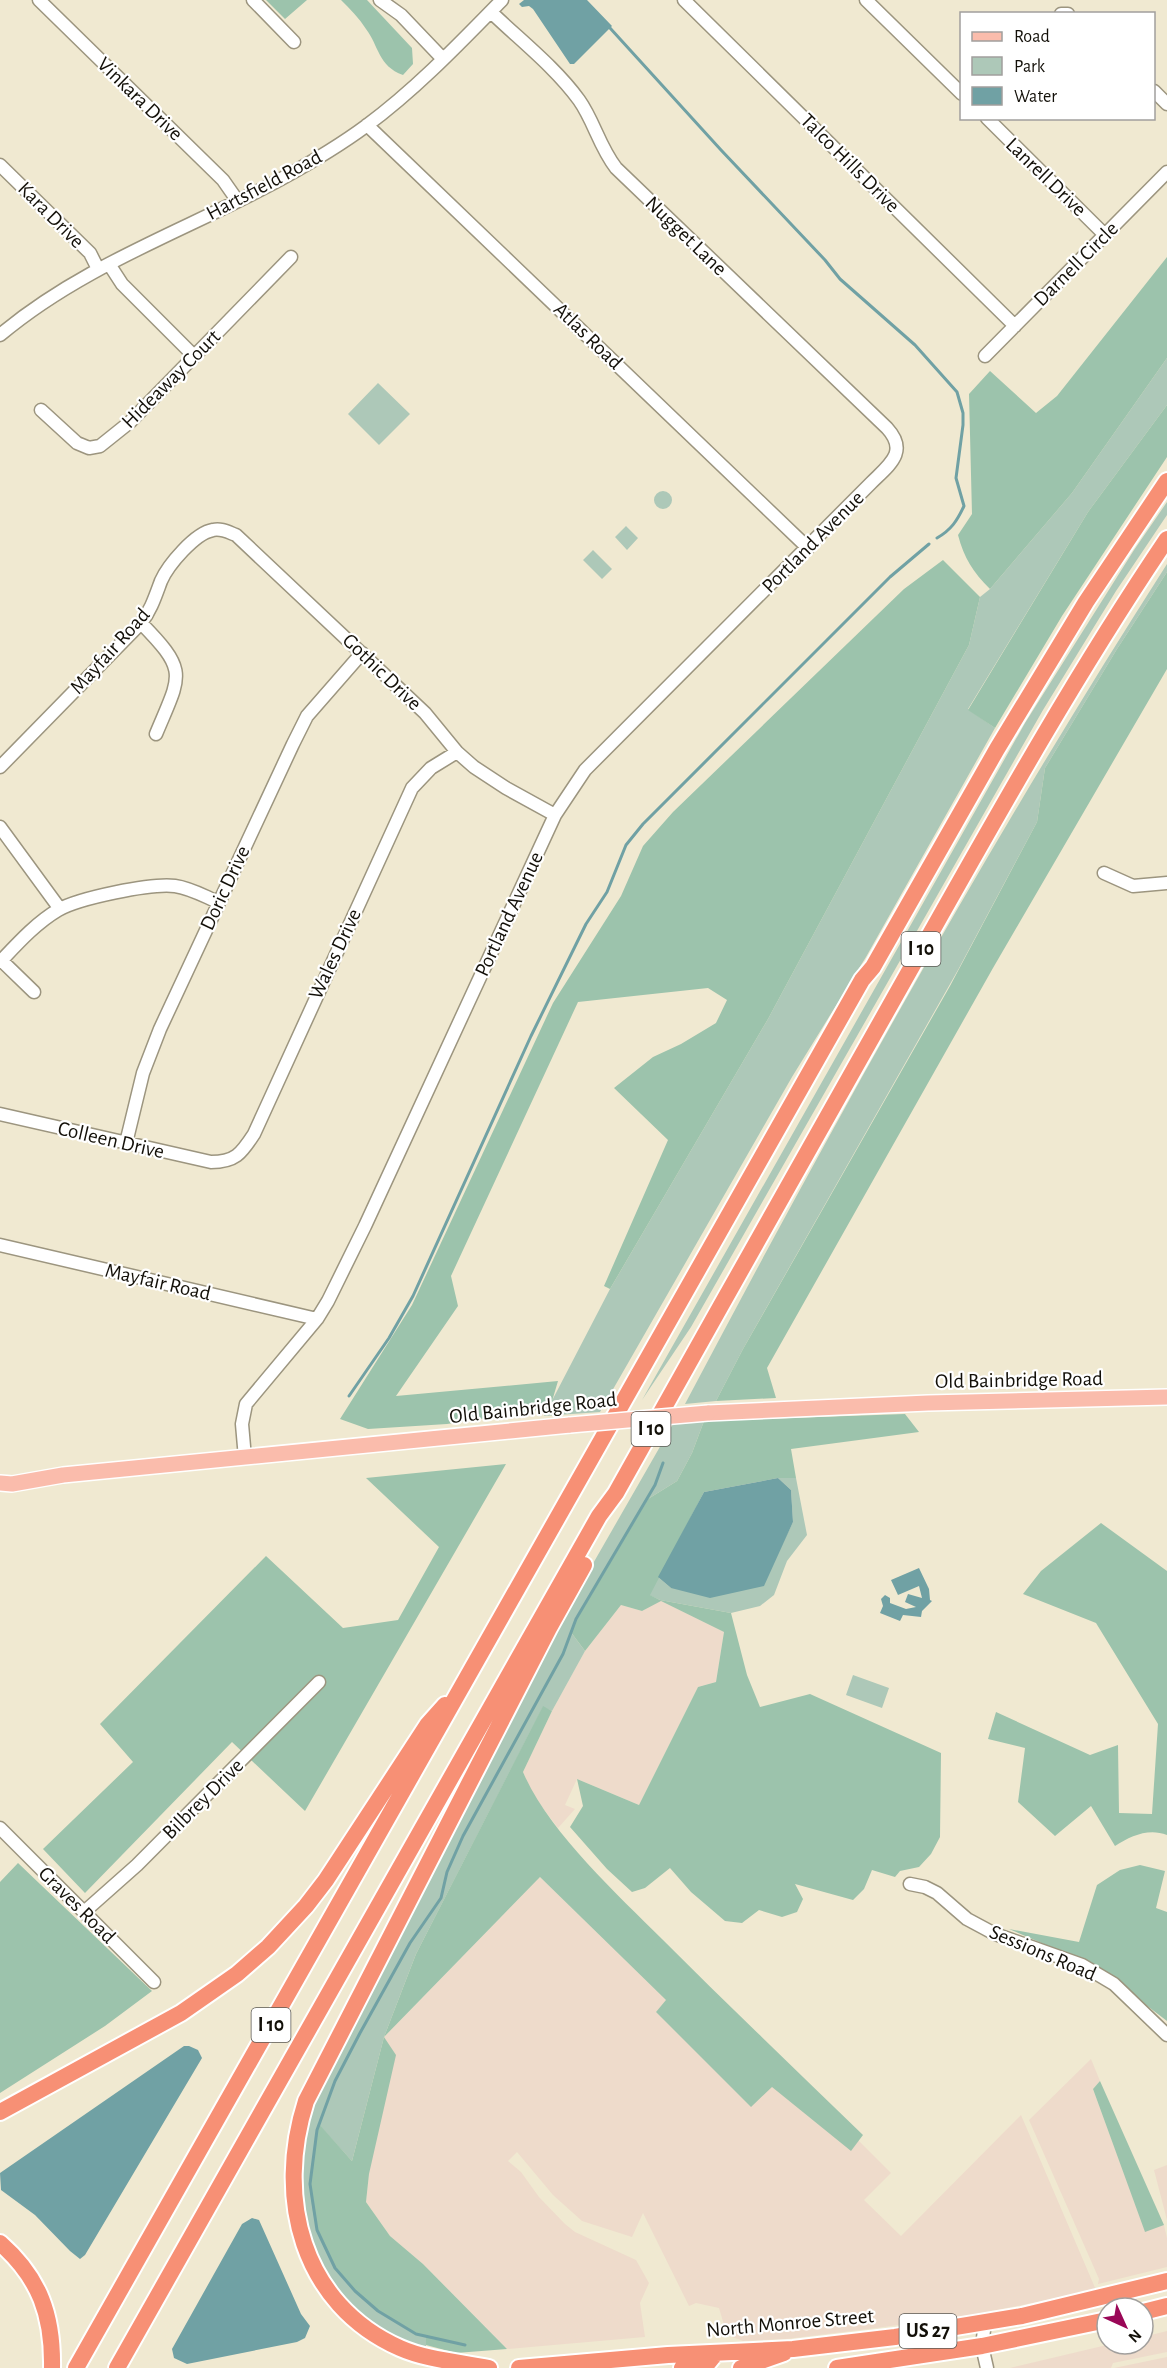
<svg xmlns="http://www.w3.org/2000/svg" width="1167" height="2368" font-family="'Alegreya Sans',sans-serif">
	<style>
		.commercial { fill: #eedbcb }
		.green { fill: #adc8b8 }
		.forest { fill: #9cc3ac }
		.water { fill: #70a1a4 }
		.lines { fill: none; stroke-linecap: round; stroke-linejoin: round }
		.stream { stroke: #70a1a4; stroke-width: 3 }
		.minor-casing { stroke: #9c957f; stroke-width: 15 }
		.major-casing { stroke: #fff; stroke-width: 18 }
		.highway-casing { stroke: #fff; stroke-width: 20 }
		.minor { stroke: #fff; stroke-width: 12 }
		.major { stroke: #fabcac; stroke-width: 15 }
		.highway { stroke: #f79075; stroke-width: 16 }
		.major-bridge-casing { stroke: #fff; stroke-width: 18; stroke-linecap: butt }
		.major-bridge { stroke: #fabcac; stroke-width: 15 }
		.labels { text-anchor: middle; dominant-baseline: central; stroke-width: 4.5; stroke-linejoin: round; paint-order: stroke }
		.shield { fill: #fff; stroke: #5a5853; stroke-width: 1.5 }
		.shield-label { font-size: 20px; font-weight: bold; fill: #131009 }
		.street-label { font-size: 21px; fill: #131009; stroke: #fff }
	</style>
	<rect width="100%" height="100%" fill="#f0e9d1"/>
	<path class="commercial" d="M660,1600l64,32 -8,50 -18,5 -59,118 -62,-26 -12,26 10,4 -17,19 -25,-33 -10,-23 29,-61 33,-60 36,-46 21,6z
		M540,1877l127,124 -11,11 133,59 102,102 -27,27 37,36 120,-121 75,175 -119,24 -101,14 -90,11 -43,2 -16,-6 -8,-27 -23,-5 -7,3 -46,-93 -11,24 -50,-16 -29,-26 -36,-43 -9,9 13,11 18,25 26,27 10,8 61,28 13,23 -9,20 5,34 -138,12 -84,-85 -33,-28 -24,-34 18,-165z
		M1091,2059l9,22 -7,8 52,142 19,-6 3,13v29l-69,17 1,-5 -70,-159z
		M1167,2165v55l-13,-50z
		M1167,2331v21l-54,11 -2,5h-101l101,-24h32v-7z
		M1167,2357v11h-53z"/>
	<path class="green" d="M1167,358v47l-79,107 -120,197 27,19 -129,229 -74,120 -192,335 -56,4 66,-127 158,-270 201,-374 11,-48 10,-8 82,-96z
		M378,383l32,31 -31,31 -31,-31z
		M654 500a9 9 0 1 1 18 0a9 9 0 1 1-18 0Z
		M1167,502v13l-51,76 -73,119 -352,617 -49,73 383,-677 109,-173z
		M626,526l12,12 -11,12 -12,-13z
		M593,550l19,19 -10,10 -19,-19z
		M1167,564v8l-50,77 -72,119 -8,54 -79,148 -215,379 -27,52 -31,3c151,-286 308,-568 482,-840z
		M704,1421l-12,32 -15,28 -29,18 -78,132 15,20 -33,60 -9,-4 -127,247 -32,83 -32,124 -34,-37 98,210 10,2v16l-58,-27 -48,-55 -23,-73 7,-77 213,-424 156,-272z
		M778,1478h18l11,57 -20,26 -13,34 -14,11 -29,7 -71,-13 -11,-5 9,-18 13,11 103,-27 19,-39 -2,-32z
		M853,1675l36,13 -7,20 -36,-13z"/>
	<path class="forest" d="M266,0h41l-22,19z
		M341,0h26l45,48 1,16 -10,11c-25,-9 -24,-29 -37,-46 -7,-11 -16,-20 -25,-29z
		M1167,257v101l-95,135 -82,96c-17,-17 -26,-31 -32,-54l14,-21 -3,-120 21,-23 46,42 21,-17z
		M1167,405v52l-105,159 -67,112 -27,-18 120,-198z
		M943,560l37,37 -11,48 -201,374 -158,270 -6,-3 64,-146 -54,-52 39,-31 28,-13 35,-21 11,-23 -19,-12 -130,14 -127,274 7,30 -62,90 162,-15 -8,27 -103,16 -79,5 -28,-10 72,-114 141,-302 68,-107 22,-50 30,-34 231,-223z
		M1167,572v97l-174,299 -226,400 9,30 -60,3 27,-52 207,-363 87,-164 8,-54 72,-119z
		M905,1414l14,18 -128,17 5,29h-18l-74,14 -54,103 10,5 71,13 16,62 13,32 50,-13 131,59 -1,84 -9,17 -12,13 -19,4 -5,6 -23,-7 -8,19 -11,11 -58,-16 8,15 -6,13 -15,5 -23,-7 -17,13 -17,-2 -34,-29 -21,-24 -25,20 -13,4 -25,-23 -37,-42 13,-21 -6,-27 62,26 59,-118 18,-5 8,-50 -63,-31 -19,10 -21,-6 -36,46 -15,-20 78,-132 29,-18 15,-28 12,-32z
		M506,1464l-201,347 -73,-69 -147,151 -42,-44 90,-87 -33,-38 166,-168 77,72 55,-8 41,-73 -73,-69z
		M1101,1523l66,48v264c-19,-7 -36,1 -52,11l-24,-40 -36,30 -37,-34 7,-54 -37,-9 8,-27 94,43 28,-10 1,68 33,1 6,-90 -62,-101 -73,-29 18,-23z
		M543,1706l9,5 -29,61c25,59 93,121 139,167 66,66 134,131 201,196l-12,16 -79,-64 -21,20 -95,-95 10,-12 -126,-123 -156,160 12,18 -27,119 -3,28 24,34 33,28 84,85 -51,4 -30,-8v-9c-30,-7 -73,-43 -90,-68 -17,-23 -25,-55 -26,-83 0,-18 5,-38 7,-55l1,-7 34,38 32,-124 32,-83z
		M18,1863l134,128 -47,35 -105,67v-211z
		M1140,1865l25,6 -9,37 11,4v109l-72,-55 -86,-37 70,13 18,-57 23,-15z
		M1100,2081l64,144 -19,7 -52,-143z"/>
	<path class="water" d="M524,0h63l25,26 -38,38h-4l-37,-55 -4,-3 -7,1 -3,-3z
		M778,1478l13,12 2,32 -29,64 -54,12 -39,-10 -13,-11 46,-85z
		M919,1568l10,21 1,11 2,1 -10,10 -1,6 -18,-2 -3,6 -20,-8 3,-7 -2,-7 4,-4 5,3v5l16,6 10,-2 -11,-5 3,-8 14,4 -3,-12 -21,9 -7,-15z
		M184,2046h5l9,4 4,8 -117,197 -5,4 -10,-8 -35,-36 -34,-25 -1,-17z
		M252,2218l7,2 42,94 9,12 -5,12 -8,4 -110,22 -13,-6 -2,-9 70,-125z"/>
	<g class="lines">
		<path class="stream" d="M610,28l111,122 104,110 15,19 75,66 42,47 6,21v12l-7,53 8,28c-7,15 -13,24 -27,32
			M349,1396l40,-58 24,-42 118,-260 55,-112 21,-32 19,-47 17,-21 247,-247 39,-33
			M465,2345l-49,-11 -38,-23 -23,-20 -20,-23 -18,-38 -7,-46 7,-54 18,-49 25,-48 50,-90 31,-45 6,-26 16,-36 100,-182 13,-35 79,-134 8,-22"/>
		<defs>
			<path id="minor" d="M39,0l184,180 14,20
				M253,0l41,42
				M380,0l21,15 42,44
				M684,0l331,326
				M866,0l96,94
				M1061,14h7
				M1154,91l13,13
				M987,118l118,117
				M367,125l441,423
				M0,165l90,88 8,16
				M109,264l13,20 72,72
				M0,335c83,-70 187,-105 281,-156 29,-16 58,-33 85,-53 49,-36 93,-82 136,-126
				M985,356l182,-184
				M41,410l36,33 12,5 11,-2 30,-24 161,-165
				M141,623c48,49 40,51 15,111
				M0,767l141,-144c10,-13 14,-26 20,-42 7,-16 34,-48 52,-51 8,-2 15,2 23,5l189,178 32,39 17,15 32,21 49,27
				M0,827l60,82
				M1104,873l29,13 34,-3
				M1,960l33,32
				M0,962c18,-19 36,-39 58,-52 21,-12 93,-27 117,-24 15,2 29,10 43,16
				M0,1114l211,48c24,0 30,-8 43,-28l158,-346 19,-20 26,-16
				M126,1143l17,-70 17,-44 133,-285 14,-28 55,-63
				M0,1245l317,74
				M245,1458l-3,-34 4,-20 71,-85 11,-18 37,-75 190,-411 30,-45 286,-287c18,-18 38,-31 16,-55l-271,-260c-17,-22 -22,-47 -37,-68 -24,-33 -59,-60 -88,-88
				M0,1828l154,154
				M910,1884l15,3 12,6 30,26 28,15 87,31 32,19 53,51
				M84,1912l53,-47 182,-183
				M985,2322l-3,24 5,22"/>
			<path id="major" d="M708,1413l220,-10 239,-6
				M0,1483l12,1 51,-9 507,-50"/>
			<path id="highway" d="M0,2112l181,-99 56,-39 31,-27 38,-41 20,-26 102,-156 17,-19
				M0,2243c40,35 53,73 52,125
				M1143,2312l24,-6
				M76,2368l786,-1388 11,-13 124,-218 89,-147 81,-121
				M117,2368l482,-852 17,-23c104,-185 207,-371 312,-555 76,-135 152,-270 239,-399
				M489,2368c-29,-6 -62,-8 -89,-20 -99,-44 -125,-151 -94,-247l243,-473 35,-63
				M519,2368l149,-13 125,-6 102,-12 127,-21 145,-35
				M682,2368l26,-5 8,-10
				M741,2368l43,-15
				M837,2368l145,-22 125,-26"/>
		</defs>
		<use href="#minor" class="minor-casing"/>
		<use href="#major" class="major-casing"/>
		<use href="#highway" class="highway-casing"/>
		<use href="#minor" class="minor"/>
		<use href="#major" class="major"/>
		<use href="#highway" class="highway"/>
		<defs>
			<path id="major-bridge" d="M570,1425l138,-12"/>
		</defs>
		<use href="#major-bridge" class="major-bridge-casing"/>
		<use href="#major-bridge" class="major-bridge"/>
	</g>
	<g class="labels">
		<g class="shield">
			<rect x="901.5" y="932" width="39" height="34" rx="4.5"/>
			<rect x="631.5" y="1412" width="39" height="34" rx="4.5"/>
			<rect x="251.5" y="2008" width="39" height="34" rx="4.5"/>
			<rect x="899.5" y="2314" width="57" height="34" rx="4.5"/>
		</g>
		<g class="shield-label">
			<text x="921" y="949">I 10</text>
			<text x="651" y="1429">I 10</text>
			<text x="271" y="2025">I 10</text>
			<text x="928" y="2331">US 27</text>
		</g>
		<g class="street-label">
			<text transform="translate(140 99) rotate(44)">Vinkara Drive</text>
			<text transform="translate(850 163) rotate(45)">Talco Hills Drive</text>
			<text transform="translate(1046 177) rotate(44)">Lanrell Drive</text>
			<text transform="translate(264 185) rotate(-28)">Hartsfield Road</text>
			<text transform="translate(51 215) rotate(45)">Kara Drive</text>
			<text transform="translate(686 236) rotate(44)">Nugget Lane</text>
			<text transform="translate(1076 264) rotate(-45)">Darnell Circle</text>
			<text transform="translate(588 336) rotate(44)">Atlas Road</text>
			<text transform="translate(171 379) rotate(-45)">Hideaway Court</text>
			<text transform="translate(813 542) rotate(-45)">Portland Avenue</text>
			<text transform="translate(110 651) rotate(-48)">Mayfair Road</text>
			<text transform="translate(382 672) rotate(44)">Gothic Drive</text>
			<text transform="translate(225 888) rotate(-65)">Doric Drive</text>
			<text transform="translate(509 914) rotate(-65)">Portland Avenue</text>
			<text transform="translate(335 954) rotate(-65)">Wales Drive</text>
			<text transform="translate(111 1140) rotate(13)">Colleen Drive</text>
			<text transform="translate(158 1282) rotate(13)">Mayfair Road</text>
			<text transform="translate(1019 1380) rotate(-1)">Old Bainbridge Road</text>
			<text transform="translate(533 1408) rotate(-6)">Old Bainbridge Road</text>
			<text transform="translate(203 1799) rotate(-45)">Bilbrey Drive</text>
			<text transform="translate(77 1905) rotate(45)">Graves Road</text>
			<text transform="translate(1043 1953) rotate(23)">Sessions Road</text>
			<text transform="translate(790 2323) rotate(-5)">North Monroe Street</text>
		</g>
	</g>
	<rect x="960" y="12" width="195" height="108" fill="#ffffff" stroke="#a19f9d" stroke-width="1.5"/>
	<rect x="972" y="32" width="30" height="9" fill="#fabcac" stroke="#a19f9d" stroke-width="1.5"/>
	<text x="1014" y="42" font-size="18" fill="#131009">Road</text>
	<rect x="972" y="57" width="30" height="18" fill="#adc8b8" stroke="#a19f9d" stroke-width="1.5"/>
	<text x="1014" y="72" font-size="18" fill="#131009">Park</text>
	<rect x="972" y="87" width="30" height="18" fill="#70a1a4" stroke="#a19f9d" stroke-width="1.5"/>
	<text x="1014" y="102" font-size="18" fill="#131009">Water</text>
	<g transform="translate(1125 2326) rotate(135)"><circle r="28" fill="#ffffff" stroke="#a19f9d" stroke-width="1.5"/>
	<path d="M0-4.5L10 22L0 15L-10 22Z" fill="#9a0757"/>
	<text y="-9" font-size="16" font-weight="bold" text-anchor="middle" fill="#131009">N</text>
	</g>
</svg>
